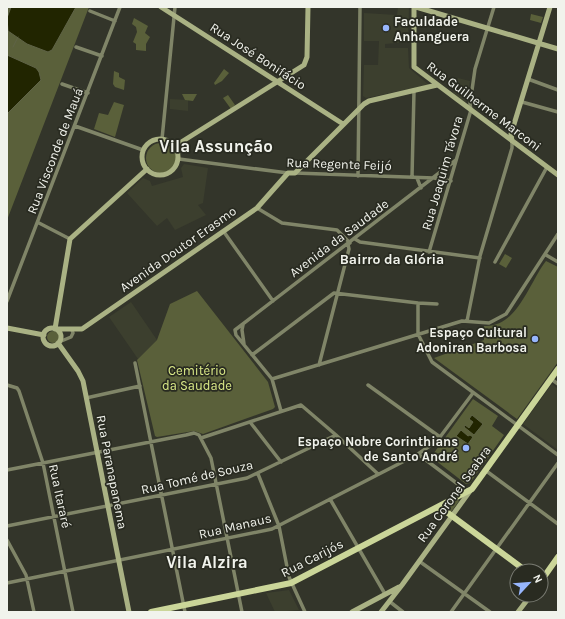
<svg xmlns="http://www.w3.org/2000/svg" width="565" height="619" font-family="Karla,sans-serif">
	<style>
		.built { fill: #3c3f2e }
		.green { fill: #5a603a }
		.water { fill: #212500; stroke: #5f6347 }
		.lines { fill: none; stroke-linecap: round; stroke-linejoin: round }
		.stream { stroke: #5f6347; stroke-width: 1 }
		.street { stroke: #808568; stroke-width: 3.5 }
		.secondary { stroke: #aab284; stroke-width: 5 }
		.primary { stroke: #cbd699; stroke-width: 6 }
		.poi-dot { fill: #97b6fd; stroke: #292b21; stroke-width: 1.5 }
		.labels { text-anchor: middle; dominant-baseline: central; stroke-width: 3.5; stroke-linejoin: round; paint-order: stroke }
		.poi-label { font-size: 13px; font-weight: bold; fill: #f1f3ec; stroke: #292b21; text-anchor: end }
		.street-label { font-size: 13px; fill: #f1f3ec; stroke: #292b21 }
		.park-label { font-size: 13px; fill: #dae987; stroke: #292b21 }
		.neighbourhood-label { font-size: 14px; font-weight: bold; fill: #f1f3ec; stroke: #292b21 }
		.district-label { font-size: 17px; font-weight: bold; fill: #f1f3ec; stroke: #292b21 }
	</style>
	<rect width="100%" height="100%" fill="#33352a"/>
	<path class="built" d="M398,7h11l-1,35 -23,2v4h23l1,20 20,17 -63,13 -3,-2 1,-31h14l1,-24h-15v-28l33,2z
		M458,78l12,3 -3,20 -2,1 -12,-9z
		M170,99l18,1v11l-18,-2z
		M184,164l24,4 -5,35 -5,2 8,10 -31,15 -8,-12 -10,8 -30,-33 16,-15 7,3 2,5 31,-9 -2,-9z
		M131,302l26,38 -19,19 -29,-42z
		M552,384l6,5v61l-35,-26z
		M289,590l10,20 -24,2 -9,-19z"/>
	<path class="green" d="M7,7h82l-82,213z
		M531,14l12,3 -2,6 -11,-3z
		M134,18l14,8 -3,7 5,4 -4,7v7l-10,-1v-6l-3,-2 4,-10 -1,-5 -4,-3z
		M224,69l5,4 -7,8 -7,4 -1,-2z
		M114,71l5,2v4l6,3 -1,10 -9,-3 -2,-3z
		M182,94h15l-4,7 -8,-1z
		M228,95l7,10 -4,4 -8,-11z
		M114,102l10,3 -9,32 -21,-8 5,-16 9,2z
		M146 158a15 15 0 1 1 30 0a15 15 0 1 1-30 0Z
		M505,254l7,4 -6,10 -7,-4z
		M546,261l12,6v95l-41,57 -83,-61 50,-18v-14c33,2 45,-43 62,-65z
		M197,291l71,91 7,25 -2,2 -70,25 -9,-3 -37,6 -2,-1 -18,-76 20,-20 13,-36z
		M47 337a6 6 0 1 1 12 0a6 6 0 1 1-12 0Z
		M473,399l25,17 -6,10 12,9 -34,48 -4,1 -35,-27z
		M457,499l2,2 -8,11 -5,-4v-3z"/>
	<path class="water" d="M11,7h65l-24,43 -4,2 -21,-8 -19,-13 -1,-13z
		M7,55l29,13 3,4 2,8 -34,34z
		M472,415l11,9 -9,11 -10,-8 1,-2 4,3 4,-6 -4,-3z
		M461,430l7,6 2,-1 3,2 -5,7 -12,-8z"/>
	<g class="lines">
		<path class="stream" d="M13,47l5,-10"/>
		<path class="street" d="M90,11l25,10
			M76,47l26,9
			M528,79l30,11
			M62,84l26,9
			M522,102l36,10
			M75,126l68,24
			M162,139l13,-132
			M179,159l109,14
			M295,173l139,5 17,3
			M358,176l2,-169
			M412,177l2,-86
			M417,178l4,10
			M257,208l25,15 55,7 13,13
			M39,223l31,16
			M224,232l49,69
			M355,239l5,3 120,16
			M429,252l42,-142 -1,-6 5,-35 19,-62
			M546,255l12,7
			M495,262l52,-95
			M7,301l113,-294
			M418,303v31l14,28 126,93
			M467,321l13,-65 32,-108v-7
			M243,325l-1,5 2,14
			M59,342l12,-5 2,-4 -1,-3
			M252,355l82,-62 84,10 19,1
			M135,363l50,249
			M319,365l30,-116 -1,-5
			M272,379l190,-58 27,2 17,-9 52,-80
			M551,379l7,5
			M7,385l10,3 2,3 24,72 30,149
			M368,385l72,52
			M86,398l54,-12
			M281,411l-9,-32 -36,-44 -1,-5 221,-170
			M250,422l31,40
			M201,438l100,-33 35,30 42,39
			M418,454l49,37
			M7,470l179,-35 8,-2 5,2 12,23 31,154
			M485,470l73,54
			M258,474l21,52 10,51 16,35
			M330,499l55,95
			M7,526l240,-48 89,-43
			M7,540l19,35 8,37
			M419,561l71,51
			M7,583l265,-54 146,-75 19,-13 36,-48
			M389,601l14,11
			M451,612l107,-149"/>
		<path class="secondary" d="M161,7l182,117
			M414,7v60l144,108
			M416,7l142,42
			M142 157a18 18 0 1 1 36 0a18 18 0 1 1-36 0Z
			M512,141l-1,-7 39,-127
			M175,146l129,-81 3,-8 1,-50
			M7,328l37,7
			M43 337a9 9 0 1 1 18 0a9 9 0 1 1-18 0Z
			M55,329l15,-90 77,-70
			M57,329h25l175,-121 31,-35h7l69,-69 5,-3 68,-16
			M58,343l20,28 5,10 46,231
			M352,612l47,-25
			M381,612l21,-27 68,-94
			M518,612l13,-17"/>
		<path class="primary" d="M434,509l10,1 82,61
			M541,581l17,-24
			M151,612l140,-29 181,-94 86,-120"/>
	</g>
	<g class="poi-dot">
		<circle cx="386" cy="28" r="4"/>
		<circle cx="535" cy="339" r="4"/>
		<circle cx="466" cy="448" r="4"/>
	</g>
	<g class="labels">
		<g class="poi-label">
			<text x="394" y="21" text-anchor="start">Faculdade<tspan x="394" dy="15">Anhanguera</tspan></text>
			<text x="527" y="332">Espaço Cultural<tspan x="527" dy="15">Adoniran Barbosa</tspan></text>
			<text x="458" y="441">Espaço Nobre Corinthians<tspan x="458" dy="15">de Santo André</tspan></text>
		</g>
		<g class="street-label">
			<text transform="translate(258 56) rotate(33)">Rua José Bonifácio</text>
			<text transform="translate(484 106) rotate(37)">Rua Guilherme Marconi</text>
			<text transform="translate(55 151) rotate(-69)">Rua Visconde de Mauá</text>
			<text transform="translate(339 164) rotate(2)">Rua Regente Feijó</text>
			<text transform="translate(442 173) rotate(-74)">Rua Joaquim Távora</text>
			<text transform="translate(339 238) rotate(-37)">Avenida da Saudade</text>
			<text transform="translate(178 249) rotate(-35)">Avenida Doutor Erasmo</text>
			<text transform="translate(112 472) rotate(79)">Rua Paranapanema</text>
			<text transform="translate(197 477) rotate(-13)">Rua Tomé de Souza</text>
			<text transform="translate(454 494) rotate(-54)">Rua Coronel Seabra</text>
			<text transform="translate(60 496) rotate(78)">Rua Itararé</text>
			<text transform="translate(235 526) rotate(-13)">Rua Manaus</text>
			<text transform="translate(312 558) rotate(-27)">Rua Carijós</text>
		</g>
		<g class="park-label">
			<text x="197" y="370">Cemitério<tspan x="197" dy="15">da Saudade</tspan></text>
		</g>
		<g class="neighbourhood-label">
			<text x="392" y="259">Bairro da Glória</text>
		</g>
		<g class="district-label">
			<text x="216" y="146">Vila Assunção</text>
			<text x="207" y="562">Vila Alzira</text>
		</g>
	</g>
	<rect width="565" height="619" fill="none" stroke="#f1f3ec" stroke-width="16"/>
	<g transform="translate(529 583) rotate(64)"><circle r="19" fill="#292b21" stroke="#797b72"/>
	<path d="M0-3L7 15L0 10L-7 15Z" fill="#97b6fd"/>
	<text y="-6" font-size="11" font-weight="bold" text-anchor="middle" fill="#f1f3ec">N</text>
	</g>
</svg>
